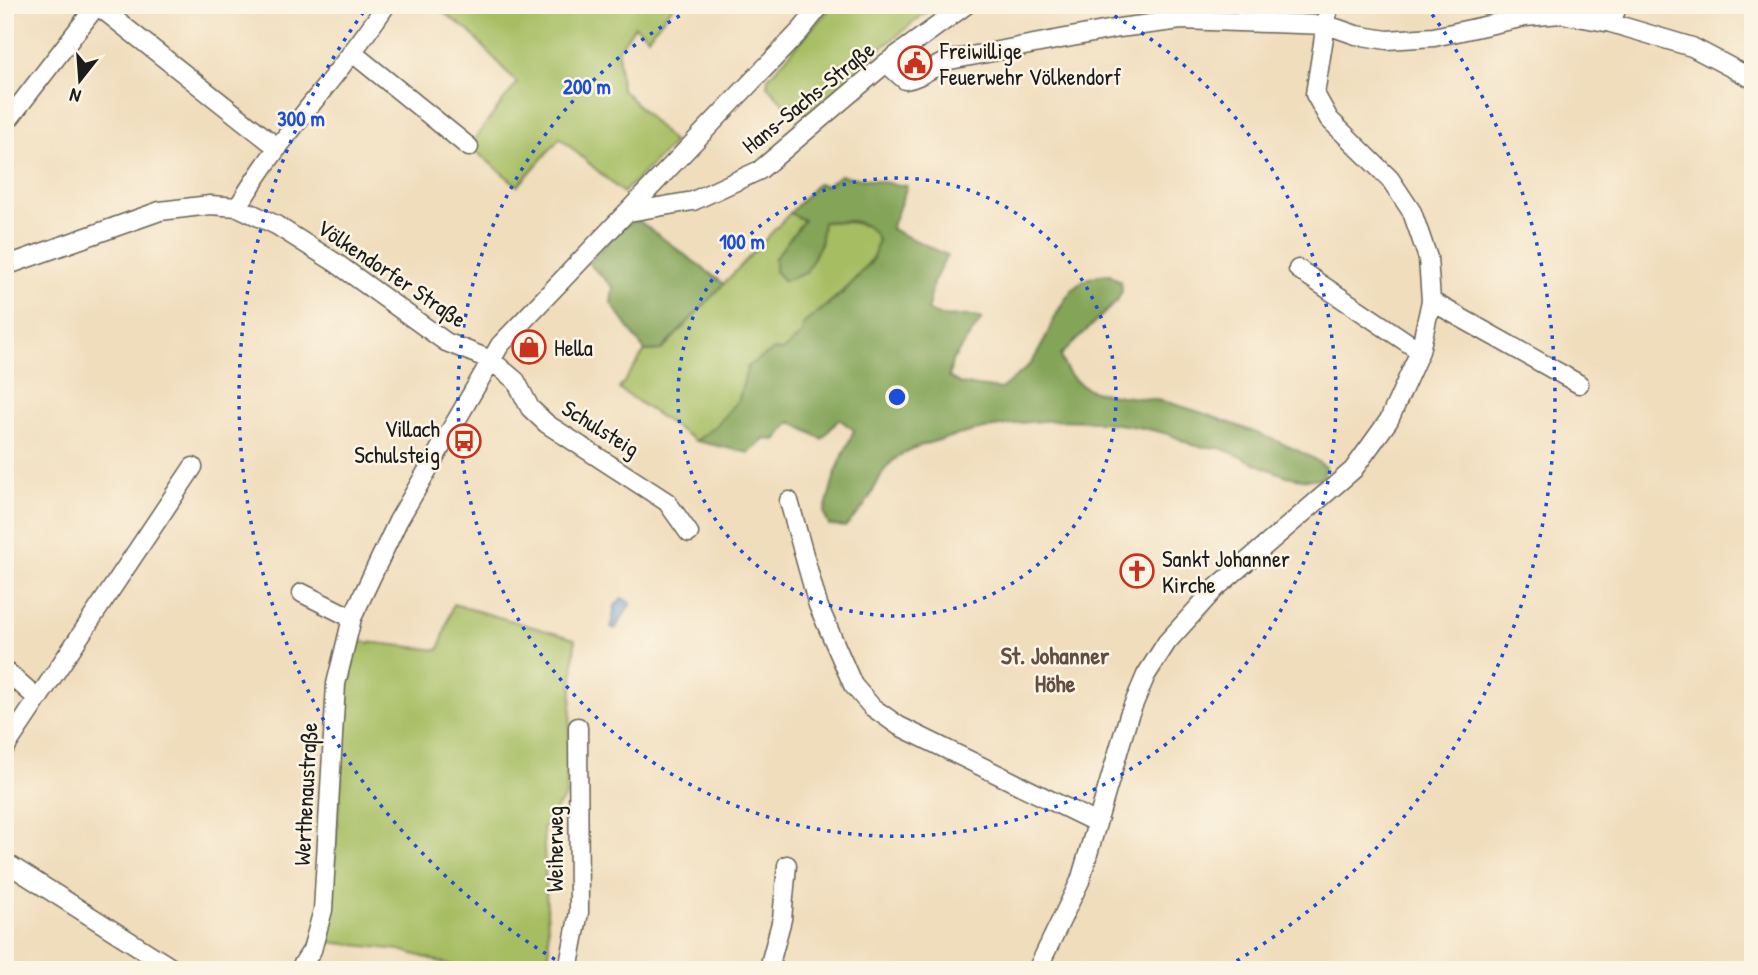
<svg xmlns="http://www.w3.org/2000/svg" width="1758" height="975" font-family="'Patrick Hand',sans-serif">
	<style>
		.green { fill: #a6bd62; stroke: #616c3f; stroke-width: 2 }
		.forest { fill: #84a458; stroke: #50603a; stroke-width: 2 }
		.water { fill: #699fd6; stroke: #425e79; stroke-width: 2 }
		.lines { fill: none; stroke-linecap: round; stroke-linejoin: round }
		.minor-casing { stroke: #666054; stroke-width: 21 }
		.minor { stroke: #fff; stroke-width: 18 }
		.ring { fill: none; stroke: #1d4ed8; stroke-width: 3.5; stroke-dasharray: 3.5 7 }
		.labels { text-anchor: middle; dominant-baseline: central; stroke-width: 5; stroke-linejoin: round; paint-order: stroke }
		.poi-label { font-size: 23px; fill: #1c1c1c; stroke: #fcf5e5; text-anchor: start }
		.street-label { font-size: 23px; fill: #1c1c1c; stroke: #fcf5e5 }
		.neighbourhood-label { font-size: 24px; font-weight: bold; fill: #634e42; stroke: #fcf5e5 }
		.centre { fill: #1d4ed8; stroke: #fcf5e5; stroke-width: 3.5 }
		.ring-label { font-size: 21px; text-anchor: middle; font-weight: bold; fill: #1d4ed8; stroke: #fcf5e5; stroke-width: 5; stroke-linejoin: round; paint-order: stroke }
	</style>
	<rect width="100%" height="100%" fill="#fcf5e5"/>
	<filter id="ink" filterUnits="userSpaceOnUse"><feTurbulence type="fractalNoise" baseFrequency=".0143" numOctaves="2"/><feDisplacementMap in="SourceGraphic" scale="14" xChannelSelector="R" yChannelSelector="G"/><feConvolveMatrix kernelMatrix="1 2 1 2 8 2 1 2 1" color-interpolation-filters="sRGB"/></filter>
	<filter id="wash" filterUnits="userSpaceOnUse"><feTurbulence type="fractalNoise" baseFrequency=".00686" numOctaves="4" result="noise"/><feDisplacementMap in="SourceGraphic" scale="28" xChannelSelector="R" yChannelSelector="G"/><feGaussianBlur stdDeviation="1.57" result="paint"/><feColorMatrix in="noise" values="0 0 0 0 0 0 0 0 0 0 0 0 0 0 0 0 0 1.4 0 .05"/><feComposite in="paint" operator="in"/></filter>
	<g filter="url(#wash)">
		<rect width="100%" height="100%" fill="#f0ddbc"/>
		<path class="green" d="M433,5h241l-26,32 -13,-11 -17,24 3,38 53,55 -51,50 -63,-55 -42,48 -45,-37 2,-11 42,-55 -47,-51z
			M833,5h102l-63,51 5,7 -69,51 -21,-7 -20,-21 1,-8z
			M790,213l14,7 -29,38 45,-13 3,-23c111,-5 25,66 -12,96 -7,5 -6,12 -11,18 -12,15 -35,23 -52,30l-8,32 -23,27 -21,16 -77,-52 26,-38 17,-1z
			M453,604l122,35 -9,157 -23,31 7,143h-83l-67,-20 -72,-8 20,-257 10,-44 81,9z"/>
		<path class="forest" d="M840,175l67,11 -16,43 56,26 -14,28 -5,27c23,14 33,0 54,9l-30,42 -3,16 12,7 40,5c9,-8 21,-16 29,-25 26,-31 27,-89 80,-90l11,8 1,9 -5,10 -56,54c2,15 16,30 30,35 24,8 51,6 75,12 31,8 140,46 159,65l-1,9c-29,14 -77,-20 -105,-28 -8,-2 -18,0 -26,-3 -9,-3 -16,-8 -25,-11 -75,-19 -139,-18 -214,2 -19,5 -44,11 -59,23 -16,13 -18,28 -29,44 -5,9 -14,16 -21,24l-16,-2 -5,-11 11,-40 19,-44 -15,-11 -17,20 -31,-17 -15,18 -11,-1 -16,14 -53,-12 21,-16 22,-26 9,-33 26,-16 8,1 19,-16 3,-12 38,-29 30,-33 6,-21c-10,-24 -34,-19 -55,-18l-3,23 -14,28 -22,8 -9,-10v-13l29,-38 -14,-7 27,-29 10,1z
			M638,220l86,64 -63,66 -16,1 -34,-48 2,-16 -25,-24 34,-36z"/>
		<path class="water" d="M622,598l9,5 -16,26 -4,-2 4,-21z"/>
	</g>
	<g filter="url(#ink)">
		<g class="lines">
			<defs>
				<path id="minor" d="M97,5l181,143
					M1611,23l7,-18
					M354,54l115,93
					M886,63l19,17c16,-2 30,-15 45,-20l169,-32 62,-8 146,5 29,10 31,5 47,-3 91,-20 36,-3 50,9 81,24 61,32
					M5,124l92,-119
					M238,207c42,-72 102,-132 148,-202
					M629,212l64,-11 67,-31 126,-107 80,-58
					M5,266l155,-55 50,-6 28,2 38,18 60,38 110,79 45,18 25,21 14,27 17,16 120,78 22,31
					M1298,269l122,82
					M1431,301l148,83
					M789,501l29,104 35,80 19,22 27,19 198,97
					M302,593l50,25
					M5,670l32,28
					M5,748l188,-281
					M5,862l170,108
					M299,970l13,-20 11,-40 13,-226 16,-66 46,-97 102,-176 301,-315 20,-25
					M568,970l11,-58 -1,-185
					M772,970l-1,-10 11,-41 5,-54
					M1037,970l43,-89 49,-166 17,-40 21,-33 49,-54 137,-118 36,-50 31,-69 11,-50 -3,-43 -16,-46 -22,-33 -61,-60 -14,-25 14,-89"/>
			</defs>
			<use href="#minor" class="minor-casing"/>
			<use href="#minor" class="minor"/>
		</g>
	</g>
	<g class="ring">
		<circle cx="897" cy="397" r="219"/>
		<path d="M1096 6A439 439 0 1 1 698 6"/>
		<path d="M573 970A658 658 0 0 1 368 6M1426 6A658 658 0 0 1 1221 970"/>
	</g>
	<defs>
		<symbol id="civic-ring" viewBox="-11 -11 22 22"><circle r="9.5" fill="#fcf5e5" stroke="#c8321e" stroke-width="1.5"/><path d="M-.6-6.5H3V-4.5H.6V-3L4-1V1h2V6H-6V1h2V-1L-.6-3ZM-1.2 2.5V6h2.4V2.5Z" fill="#c8321e"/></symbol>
		<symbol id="shop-ring" viewBox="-11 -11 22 22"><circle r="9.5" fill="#fcf5e5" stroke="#c8321e" stroke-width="1.5"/><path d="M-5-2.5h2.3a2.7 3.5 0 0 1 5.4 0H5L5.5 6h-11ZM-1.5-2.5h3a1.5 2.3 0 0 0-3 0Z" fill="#c8321e"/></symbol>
		<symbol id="bus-ring" viewBox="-11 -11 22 22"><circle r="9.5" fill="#fcf5e5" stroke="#c8321e" stroke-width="1.5"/><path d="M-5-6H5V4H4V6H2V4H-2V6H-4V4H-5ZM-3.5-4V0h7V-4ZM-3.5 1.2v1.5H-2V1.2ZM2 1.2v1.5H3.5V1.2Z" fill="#c8321e"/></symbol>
		<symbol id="church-ring" viewBox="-11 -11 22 22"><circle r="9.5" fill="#fcf5e5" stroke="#c8321e" stroke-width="1.5"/><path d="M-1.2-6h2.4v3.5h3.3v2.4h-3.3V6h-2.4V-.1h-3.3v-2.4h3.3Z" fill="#c8321e"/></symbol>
	</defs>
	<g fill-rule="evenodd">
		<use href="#civic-ring" x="896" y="44" width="38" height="38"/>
		<use href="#shop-ring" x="510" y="328" width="38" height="38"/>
		<use href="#bus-ring" x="445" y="422" width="38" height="38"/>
		<use href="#church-ring" x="1118" y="552" width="38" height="38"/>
	</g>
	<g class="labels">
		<g class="poi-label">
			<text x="940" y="50">Freiwillige<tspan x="940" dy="26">Feuerwehr Völkendorf</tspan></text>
			<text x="554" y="347">Hella</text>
			<text x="440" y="428" text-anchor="end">Villach<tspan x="440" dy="26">Schulsteig</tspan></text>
			<text x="1162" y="558">Sankt Johanner<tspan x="1162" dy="26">Kirche</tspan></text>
		</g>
		<g class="street-label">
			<text transform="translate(808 97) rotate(-39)">Hans-Sachs-Straße</text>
			<text transform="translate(392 273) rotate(34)">Völkendorfer Straße</text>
			<text transform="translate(601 428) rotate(32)">Schulsteig</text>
			<text transform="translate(305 794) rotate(-87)">Werthenaustraße</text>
			<text transform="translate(554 849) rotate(-90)">Weiherweg</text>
		</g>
		<g class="neighbourhood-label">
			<text x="1055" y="655">St. Johanner<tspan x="1055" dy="28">Höhe</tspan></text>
		</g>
	</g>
	<circle cx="897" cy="397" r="10" class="centre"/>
	<g class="ring-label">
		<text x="587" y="94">200 m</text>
		<text x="301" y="126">300 m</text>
		<text x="742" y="249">100 m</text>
	</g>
	<rect width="1758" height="975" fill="none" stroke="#fcf5e5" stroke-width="28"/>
	<g transform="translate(80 80) rotate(197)" stroke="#fcf5e5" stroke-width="5" paint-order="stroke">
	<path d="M0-5L12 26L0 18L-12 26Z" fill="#1c1c1c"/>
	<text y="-10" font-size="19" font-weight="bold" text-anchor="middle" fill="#1c1c1c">N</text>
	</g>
</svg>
